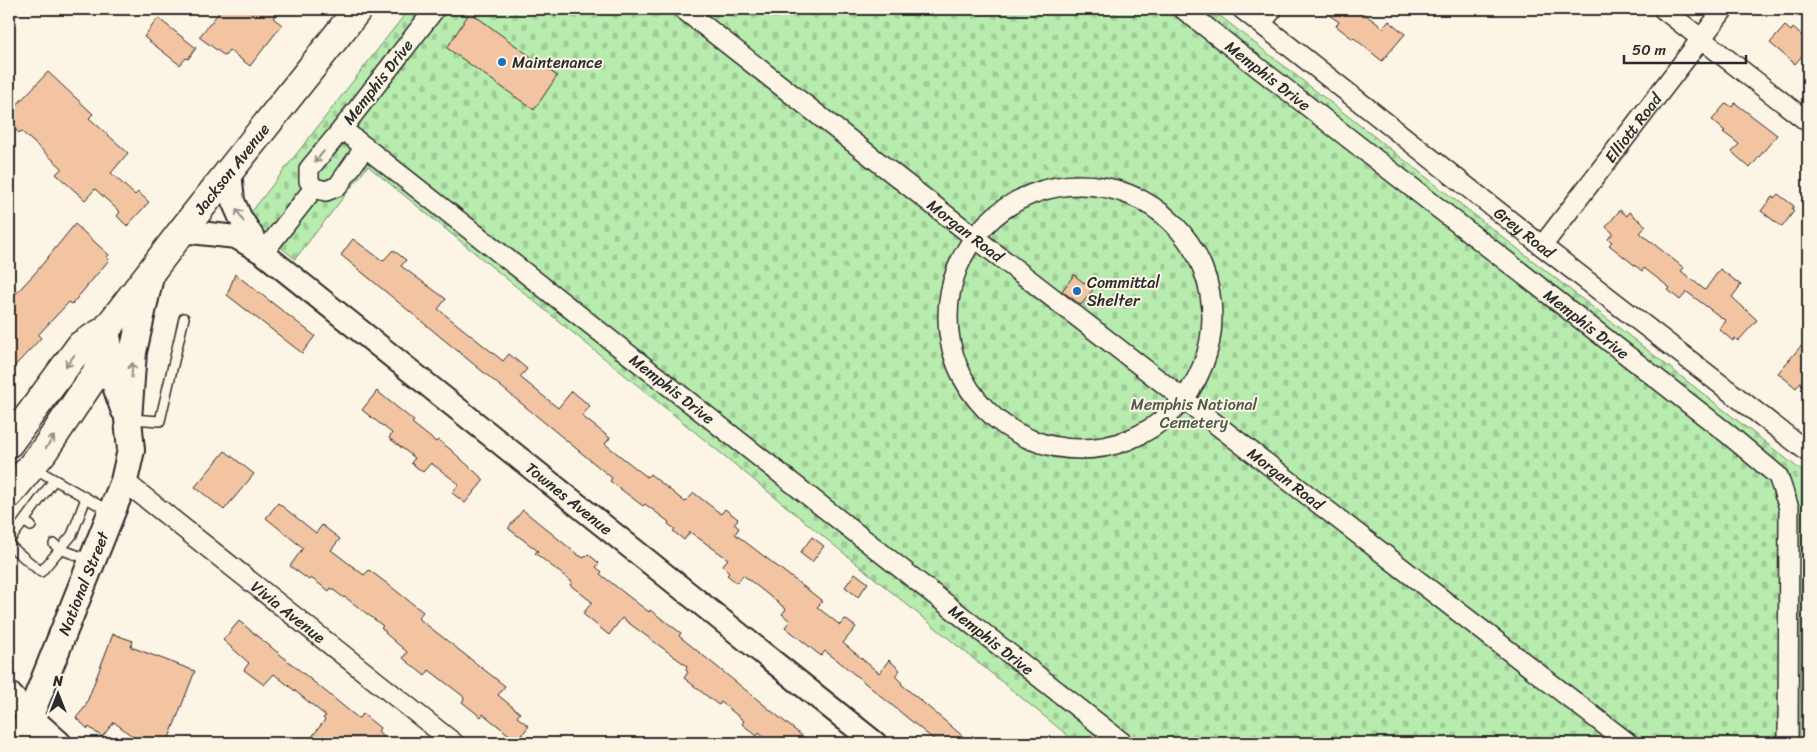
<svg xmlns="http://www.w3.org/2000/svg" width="1817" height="752" font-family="Sriracha,sans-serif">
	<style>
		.cemetery { fill: url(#cemetery-stones); stroke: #718c6c }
		.building { fill: #f3c4a2; stroke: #2b2b2b }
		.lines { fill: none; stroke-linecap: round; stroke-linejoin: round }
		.service-casing { stroke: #2b2b2b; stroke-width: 12 }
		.minor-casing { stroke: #2b2b2b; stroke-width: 22 }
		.tertiary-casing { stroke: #2b2b2b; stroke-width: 26 }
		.secondary-casing { stroke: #2b2b2b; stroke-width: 30 }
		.primary-casing { stroke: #2b2b2b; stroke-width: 31 }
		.service { stroke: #fcf5e5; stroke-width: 9 }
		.minor { stroke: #fcf5e5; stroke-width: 19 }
		.tertiary { stroke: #fcf5e5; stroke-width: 22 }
		.secondary { stroke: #fcf5e5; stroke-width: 26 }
		.primary { stroke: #fcf5e5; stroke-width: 28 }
		.rail { stroke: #2b2b2b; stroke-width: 4; stroke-dasharray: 8 4; stroke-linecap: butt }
		.oneway { stroke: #949088 }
		.poi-dot { fill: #1f6fb2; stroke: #fcf5e5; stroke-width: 2 }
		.labels { text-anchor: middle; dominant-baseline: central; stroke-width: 4; stroke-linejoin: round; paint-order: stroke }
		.poi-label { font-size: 16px; fill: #2b2b2b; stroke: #fcf5e5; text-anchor: start }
		.street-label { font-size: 16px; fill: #2b2b2b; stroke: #fcf5e5 }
		.park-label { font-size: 16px; fill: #4e5b4c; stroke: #fcf5e5 }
	</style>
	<defs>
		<pattern id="cemetery-stones" width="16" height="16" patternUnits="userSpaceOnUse" patternTransform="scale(1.25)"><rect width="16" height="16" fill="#b7ecae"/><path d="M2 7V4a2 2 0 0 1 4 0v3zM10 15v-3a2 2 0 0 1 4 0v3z" fill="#9ecb96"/></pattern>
	</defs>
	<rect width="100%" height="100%" fill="#fcf5e5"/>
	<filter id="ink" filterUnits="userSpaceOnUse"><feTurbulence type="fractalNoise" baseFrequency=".02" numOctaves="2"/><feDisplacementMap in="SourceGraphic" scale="10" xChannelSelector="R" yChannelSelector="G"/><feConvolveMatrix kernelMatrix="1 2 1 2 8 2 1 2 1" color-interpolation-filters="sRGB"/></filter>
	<g filter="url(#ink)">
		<path class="cemetery" d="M409,9h802l591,462 -2,272h-723l-709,-577 -73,93 -49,-40z"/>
		<path class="building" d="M222,9h56l-5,6 2,1 -2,2 9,7 -32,41 -21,-16 -4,6 -26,-19z
			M1321,9h37l25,19 6,-7 16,13 -23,27 -28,-23 -1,1 -17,-13 3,-4z
			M470,12l87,64 -23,34 -87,-62z
			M158,18l38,30 -8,11 -2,-1 -6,7 -36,-28z
			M1785,26l6,5 2,-3 15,13v8l-13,15 -25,-21z
			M48,72l45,42 -4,4 39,35 -17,20 24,22 3,-3 11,10 -22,24 -10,-10 3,-4 -25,-23 -10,11 -29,-26 6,-6 -41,-37 -2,2 -10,-10v-10z
			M1726,103l6,4 3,-4 42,32 -27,33 -18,-16 7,-8 -16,-12 2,-1 -13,-11z
			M1778,194l16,12 -2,3 2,2 -12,16 -21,-16 11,-14 2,1z
			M1620,210l7,6 2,-4 17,14 -6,7 44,35 -3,3 24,19 15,-21 21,16 -9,12 25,23 -19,21 -3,-3 -2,3 -14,-12 7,-8 -39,-29 -7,8 -12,-10 2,-2 -26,-20 -2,3 -33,-26 3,-3 -4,-3 5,-6 -7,-6z
			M75,224l34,31 -2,2 2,3 -37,44 -3,-2 -31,33 3,3 -32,34v-71l27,-29z
			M353,239l30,22 10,-11 13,10 -5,6 45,33 -8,10 65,52 6,-7 18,15 -7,8 38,31 14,-17 18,15 -8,10 28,22 -5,6 42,33 3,-3 35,28 9,-9 27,21 4,-5 13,10 -4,5 5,4 -4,6 86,66 -1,1 2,1 -5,5 23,18 5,-6 11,8 -13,16 36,30 10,-13 11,10 -5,6 7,7 -1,1 70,59h-33l-101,-83 -12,-9 -4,5 -36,-29 5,-6 -8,-7 4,-5 -43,-34 -6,8 -10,-8 2,-2 -7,-7 6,-7 -38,-27 -6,8 -11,-9 2,-2 -7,-5 1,-2 -24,-18 -2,2 -33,-25 2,-3 -271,-223z
			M235,274l80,62 -13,17 -75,-58z
			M1074,275l19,15 -12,15 -19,-14z
			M1801,346l7,6v21l-12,15 -18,-15z
			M377,391l37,30 -2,2 24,19 2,-2 12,9 34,31 -19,23 -13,-10 7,-9 -28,-21 -8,9 -12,-9 4,-5 -26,-20 3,-5 -30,-23z
			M225,451l29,23 -30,36 -29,-23z
			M278,503l38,30 6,-8 18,14 -9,11 33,25 5,-5 16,12 38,30 -5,6 87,68 -7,9 22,18 -3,4 12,9 -12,15 -34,-27 -2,3 -19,-15 2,-3 -1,-3 -34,-26 -4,6 -22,-18 4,-6 -22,-19 1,-1 -5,-4 2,-2 -38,-29 -1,1 -13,-10 -2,3 -18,-13 -2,2 -19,-14 13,-18 -37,-30z
			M523,510l55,45 6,3 4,-4 11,9 -3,4 6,5 -2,2 41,32 8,6 1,-2 31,23 -2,3 132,107h-40l-12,-10 -2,3 -15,-12 2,-3 -23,-19 -2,3 -2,-1 -33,-26 4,-6 -2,-2 1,-4 -65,-48 -13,17 -26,-21 9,-12 -22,-17 2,-3 -37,-29 3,-2 -29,-22v-2z
			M812,537l12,9 -12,16 -12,-9z
			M855,573l13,10 -10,14 -13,-10z
			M239,621l119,97h1l4,-4 17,14 -2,4 12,11h-83l18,-23 -2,-2 3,-2 -52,-42 -10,11 -20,-15 5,-7 -26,-23z
			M113,634l20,7 -2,6 64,24 -28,72h-26l-27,-21 -12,15 -13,-10 -1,2 -12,-11 9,-11z"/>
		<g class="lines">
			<defs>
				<path id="service" d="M131,419l29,2 24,-103
					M34,468l75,43
					M31,526l-7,-5 30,-41
					M9,541l15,-20
					M54,544l6,5 30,11
					M9,545l32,27 31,-37 14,-37"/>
				<g id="minor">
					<path id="s1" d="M435,9l-93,120 781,614"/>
					<path id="s2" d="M683,9l291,228 654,506"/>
					<path id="s3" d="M1183,9l545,425 50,42 11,32 -1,235"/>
					<path id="s4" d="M1242,9l300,237 266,206"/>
					<path d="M1663,9l145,113"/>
					<path d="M1261,23l12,-14"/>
					<path d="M342,129l-33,40v12l5,7 12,3 12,-5 27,-39"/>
					<circle cx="1080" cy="317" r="132"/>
					<path id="s5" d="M1542,246l182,-237"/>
					<path d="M263,253l51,-65"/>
					<path id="s6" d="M124,481l330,262"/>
				</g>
				<g id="tertiary">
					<path d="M230,172l3,29 7,16 21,33"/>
					<path id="s7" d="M182,231l54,6 27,16 612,490"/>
					<path d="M9,693l21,23 30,27"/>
				</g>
				<g id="secondary">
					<path d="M106,330l9,53 9,26"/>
					<path id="s8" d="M19,743l105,-262 7,-31 -3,-31 5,-67 18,-80"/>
				</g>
				<g id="primary">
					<path id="s9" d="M9,443l72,-98 25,-15 76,-99 176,-222"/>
					<path d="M9,494l34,-42 54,-80 9,-42"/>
				</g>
			</defs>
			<use href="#service" class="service-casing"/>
			<use href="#minor" class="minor-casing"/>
			<use href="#tertiary" class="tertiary-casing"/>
			<use href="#secondary" class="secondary-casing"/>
			<use href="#primary" class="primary-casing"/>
			<use href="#service" class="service"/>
			<use href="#minor" class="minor"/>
			<use href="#tertiary" class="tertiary"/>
			<use href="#secondary" class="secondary"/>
			<use href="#primary" class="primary"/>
			<path class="rail" d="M9,10l3,-1"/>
		</g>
		<defs><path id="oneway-shaft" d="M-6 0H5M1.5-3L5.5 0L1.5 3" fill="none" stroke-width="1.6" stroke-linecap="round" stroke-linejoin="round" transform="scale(1.25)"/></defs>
		<g class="oneway">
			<use href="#oneway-shaft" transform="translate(319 157) rotate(130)"/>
			<use href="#oneway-shaft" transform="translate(240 215) rotate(-118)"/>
			<use href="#oneway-shaft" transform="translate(70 361) rotate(126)"/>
			<use href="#oneway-shaft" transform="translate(132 370) rotate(-87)"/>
			<use href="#oneway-shaft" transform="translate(50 442) rotate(-56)"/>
		</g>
	</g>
	<g class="poi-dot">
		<circle cx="502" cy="62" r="5"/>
		<circle cx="1077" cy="291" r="5"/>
	</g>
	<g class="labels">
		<g class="poi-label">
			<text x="512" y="62">Maintenance</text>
			<text x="1087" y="282">Committal<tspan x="1087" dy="18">Shelter</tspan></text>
		</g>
		<g class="street-label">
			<text stroke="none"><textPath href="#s3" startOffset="108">Memphis Drive</textPath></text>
			<text transform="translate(378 82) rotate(-52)">Memphis Drive</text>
			<text stroke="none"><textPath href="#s5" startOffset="149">Elliott Road</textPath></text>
			<text stroke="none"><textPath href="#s9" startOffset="355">Jackson Avenue</textPath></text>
			<text stroke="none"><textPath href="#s2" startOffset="359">Morgan Road</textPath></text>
			<text stroke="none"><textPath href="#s4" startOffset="360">Grey Road</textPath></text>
			<text stroke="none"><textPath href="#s3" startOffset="512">Memphis Drive</textPath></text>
			<text stroke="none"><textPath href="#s1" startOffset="572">Memphis Drive</textPath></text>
			<text stroke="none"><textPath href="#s2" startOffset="764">Morgan Road</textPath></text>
			<text stroke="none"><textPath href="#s7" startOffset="478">Townes Avenue</textPath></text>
			<text stroke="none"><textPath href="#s8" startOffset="172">National Street</textPath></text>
			<text stroke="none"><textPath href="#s6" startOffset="210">Vivia Avenue</textPath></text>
			<text stroke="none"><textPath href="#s1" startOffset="978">Memphis Drive</textPath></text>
		</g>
		<g class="park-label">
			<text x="1194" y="404">Memphis National<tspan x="1194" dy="18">Cemetery</tspan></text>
		</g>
	</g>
	<rect width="1817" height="752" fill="none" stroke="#fcf5e5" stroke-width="30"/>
	<rect x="15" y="15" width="1787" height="722" fill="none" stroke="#2b2b2b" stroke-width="2" filter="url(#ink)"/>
	<g transform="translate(58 694)" stroke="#fcf5e5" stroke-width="4" paint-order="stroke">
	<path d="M0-4L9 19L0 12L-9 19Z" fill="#2b2b2b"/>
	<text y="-8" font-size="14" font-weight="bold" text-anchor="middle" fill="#2b2b2b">N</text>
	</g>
	<path d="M1624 55v8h122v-8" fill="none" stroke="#2b2b2b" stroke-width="2.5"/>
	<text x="1632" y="55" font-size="15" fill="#2b2b2b" stroke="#fcf5e5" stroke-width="4" paint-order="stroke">50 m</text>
</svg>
